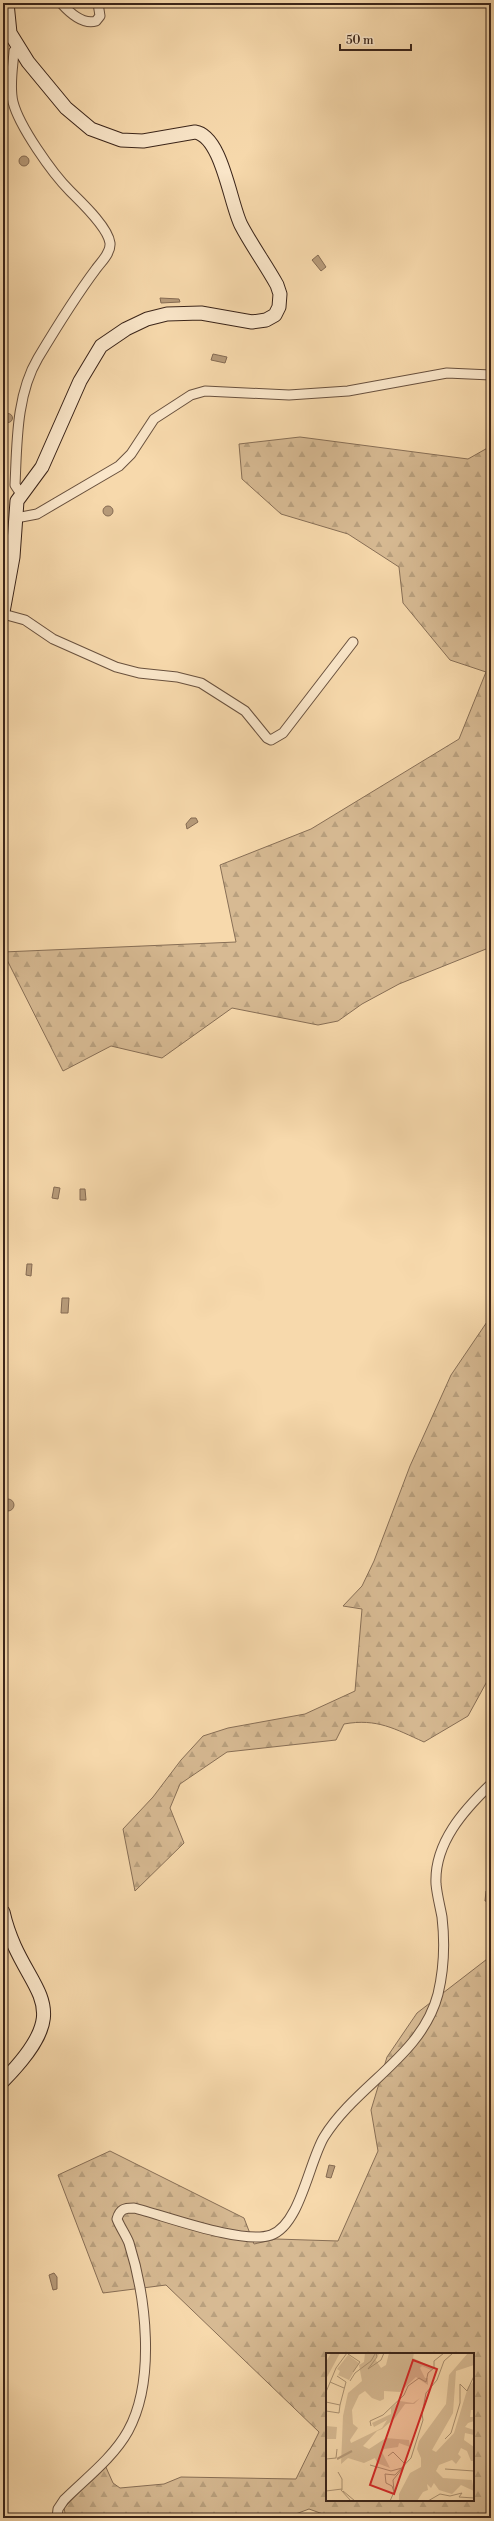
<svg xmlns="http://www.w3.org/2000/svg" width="494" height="2521" font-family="'Libre Bodoni',serif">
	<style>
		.forest { fill: url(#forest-firs); stroke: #886f56; fill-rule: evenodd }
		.water { fill: #b79b7a; stroke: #856b53 }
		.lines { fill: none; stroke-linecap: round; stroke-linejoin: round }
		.street-casing { stroke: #69513e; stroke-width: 11 }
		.secondary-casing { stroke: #3a2419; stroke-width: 15 }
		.street { stroke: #fae6c9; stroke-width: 9 }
		.secondary { stroke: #fae6c9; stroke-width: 13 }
		.inset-river { fill: none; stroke: #b79b7a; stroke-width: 2 }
		.inset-road { fill: none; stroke: #ab9171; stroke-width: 1 }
		.view { fill: #d62828; fill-opacity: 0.15; stroke: #d62828; stroke-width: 2 }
		.inset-edge { fill: none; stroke: #3a2419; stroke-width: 2 }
	</style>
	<defs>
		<pattern id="forest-firs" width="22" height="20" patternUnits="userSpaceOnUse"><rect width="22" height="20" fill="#d7ba93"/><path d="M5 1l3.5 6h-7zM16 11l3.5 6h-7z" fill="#b9a07e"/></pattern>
	</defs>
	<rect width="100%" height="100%" fill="#f7d9ac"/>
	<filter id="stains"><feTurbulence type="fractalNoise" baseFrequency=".005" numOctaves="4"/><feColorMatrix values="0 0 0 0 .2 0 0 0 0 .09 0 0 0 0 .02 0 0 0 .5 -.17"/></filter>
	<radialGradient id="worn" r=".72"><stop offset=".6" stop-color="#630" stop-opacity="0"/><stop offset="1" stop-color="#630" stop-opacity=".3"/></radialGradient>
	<path class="forest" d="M300,437l168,22 23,-13v469l-4,3h4v29l-92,37 -37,20 -24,17 -20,4 -86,-17 -70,50 -51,-12 -48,25 -60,-119 233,-10 -16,-77 91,-36 148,-90 27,-67 -36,-12 -47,-57 -4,-36 -51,-33 -67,-20 -39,-35 -3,-35z
		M491,1316v358l-23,42 -44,26c-29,-13 -47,-24 -80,-18l-8,16 -109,12 -47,32 -10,24 14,35 -49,48 -12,-62 30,-32 28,-37 22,-24 25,-8 77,-14 50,-23 7,-82 -19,-3 19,-20 12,-25 36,-95 41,-91z
		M491,1956v562h-157l-25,-9 -24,9h-219l-2,-10 41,-43 8,18 7,5 44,-4 17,-7 115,2 23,-47 -153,-147 -63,8 -45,-118 52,-24 134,67 10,26 22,-5 62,2 40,-90 -7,-41 16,-53 30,-44zM327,2354h146v146h-146z"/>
	<path class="water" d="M19 161a5 5 0 1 1 10 0a5 5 0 1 1-10 0Z
		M318,255l8,12 -5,4 -9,-11z
		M160,298l19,1 1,3 -19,1z
		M213,354l14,3 -2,6 -14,-3z
		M3.5 418a4.5 4.5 0 1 1 9 0a4.5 4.5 0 1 1-9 0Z
		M103 511a5 5 0 1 1 10 0a5 5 0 1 1-10 0Z
		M191,818h5l2,4 -11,7 -1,-5z
		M54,1187l6,1 -2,11 -6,-1z
		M80,1189h5l1,11h-6z
		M27,1264h5l-1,12 -5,-1z
		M62,1298h7l-1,15h-7z
		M2 1505a6 6 0 1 1 12 0a6 6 0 1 1-12 0Z
		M486,1891l5,1v10l-6,-1z
		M329,2165l6,1 -4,12 -5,-1z
		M54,2273l3,4v12l-4,1 -4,-15z"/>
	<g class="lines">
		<defs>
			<path id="street" d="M61,3c8,9 22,22 35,18l4,-5 -2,-13
				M18,47l-4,4c-1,16 -5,35 -1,51 6,24 39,71 57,89 11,11 38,36 40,52 1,10 -9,19 -14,26 -21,28 -40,59 -58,89 -22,37 -21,86 -23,127l6,9
				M16,518l21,-4 82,-48 12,-12 23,-35 37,-24 14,-4 84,4 59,-4 99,-18 44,2
				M3,614l22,6 28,19 63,28 23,6 38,4 24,6 44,28 22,27 4,2 12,-7 70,-91
				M57,2518l1,-9 6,-9c21,-21 49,-42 64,-69 28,-51 18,-134 1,-188 -3,-8 -9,-16 -12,-24 3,-10 7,-11 17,-11 32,8 108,37 137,27 29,-10 38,-73 53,-98 32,-52 98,-81 114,-143 6,-25 7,-51 4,-77 -2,-11 -5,-22 -6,-33 -2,-41 28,-74 55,-100"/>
			<path id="secondary" d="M3,612l10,-55 4,-56 25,-34 38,-86 21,-35 25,-17 21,-10 20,-5 34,-1 51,9 14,-2 9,-5 4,-8 1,-13 -3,-9c-11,-20 -25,-39 -36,-60 -11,-22 -19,-89 -46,-93l-52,9 -22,-1 -30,-11 -25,-21 -38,-46 -18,-29 -3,-30
				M3,1912c19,83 81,87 0,169"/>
		</defs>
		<use href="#street" class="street-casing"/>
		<use href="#secondary" class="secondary-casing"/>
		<use href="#street" class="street"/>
		<use href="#secondary" class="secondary"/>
	</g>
	<g transform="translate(326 2353)">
		<rect width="148" height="148" fill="#f7d9ac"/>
		<path d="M5,0h9l-14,26v-17zM0,73l11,1 -1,12h-10z" fill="#d7ba93"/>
		<path d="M39,0h15l-5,6 6,9 5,-3 3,-12h25l-1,5 21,10 -3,2 -9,-4 -2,2 5,10h3v7l-12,-8 -16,15 -16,-1v8l-4,2 -8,-3 -7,-7 -6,4 -7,15 1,14 5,4 -8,12 1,3 31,-15 5,-8 -13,7 -2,-4 19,-9v-6l9,-7 13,2 7,-5 -6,6h-9l-10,14 -13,11 -5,2 -14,15 6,3 17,-11 23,2 1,7 -11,-4 -1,4 -14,2 -2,3 8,16 -13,-5 -2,-5 -11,5 -16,-5 -7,6 2,-48 5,-23 14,-12 -3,-16 5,-3zM142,0h6v12l-18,6 -3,42 -21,37 4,2 18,-19 14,-46 6,-6v29h-3l-1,7h4v4l-6,2 -3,4 9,3v5l-9,-2 -1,7 10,7v14h-3l-4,-10 -6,-3 -3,6 3,3 -5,7 -4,-4 -13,5 -3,6 7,7 29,2 2,11 -13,-6 -9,9 -13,-4 -5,-7 -3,5 -4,-4 1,6 -5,2 -6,9h-18v-7l11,-21 11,-6v-9l-4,-9 2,-8 27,-37 3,-29z" fill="#d7ba93"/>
		<path d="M22,2l11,8 -10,17 -11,-5 2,-4 -3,-2z" fill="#d7ba93"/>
		<path class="inset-river" d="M11,106l15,-8"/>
		<path class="inset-road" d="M50,0l1,4 -9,12 13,-9 3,-7M22,1l12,8 -7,10M24,28l5,-8 16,-12 4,-7M4,29l14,6M0,39l10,-24 11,-15M0,49l14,3 6,-23 -9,-6M0,58l13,2 1,-8M45,73l-1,-5 13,-6 21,-20 4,-9 11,-8 7,4 2,-9 6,-5v-7l10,-8M119,86l6,-6 9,-30v-19l7,7 7,-15M62,103l5,-4 11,11M0,106l10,-1 1,-9M44,112l21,6 11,-3M119,116l29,2M12,119l4,7v11M15,137l10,11M0,138l16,-2M17,138l12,10M68,138l-1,-11 9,-11M64,148l4,-9 -2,-6 -6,-3 -1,-9 10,1 16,-17 12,-38 -1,-6 4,-21 11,-13 7,-19 9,-8M102,148l12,-7 10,2 12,-3 -3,4 15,1"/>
		<path class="view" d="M87,7l24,9 -43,125 -24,-9z"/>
		<rect width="148" height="148" class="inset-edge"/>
	</g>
	<rect width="494" height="2521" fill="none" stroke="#f7d9ac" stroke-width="16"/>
	<rect x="4" y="4" width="486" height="2513" fill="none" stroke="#3a2419" stroke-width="2"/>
	<rect x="8" y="8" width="478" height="2505" fill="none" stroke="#3a2419"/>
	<path d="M340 44v6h71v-6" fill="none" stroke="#3a2419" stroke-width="2"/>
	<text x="346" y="44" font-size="12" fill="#3a2419" stroke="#fae6c9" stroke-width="3" paint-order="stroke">50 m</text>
	<rect width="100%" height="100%" filter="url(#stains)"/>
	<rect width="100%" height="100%" fill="url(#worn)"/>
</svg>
